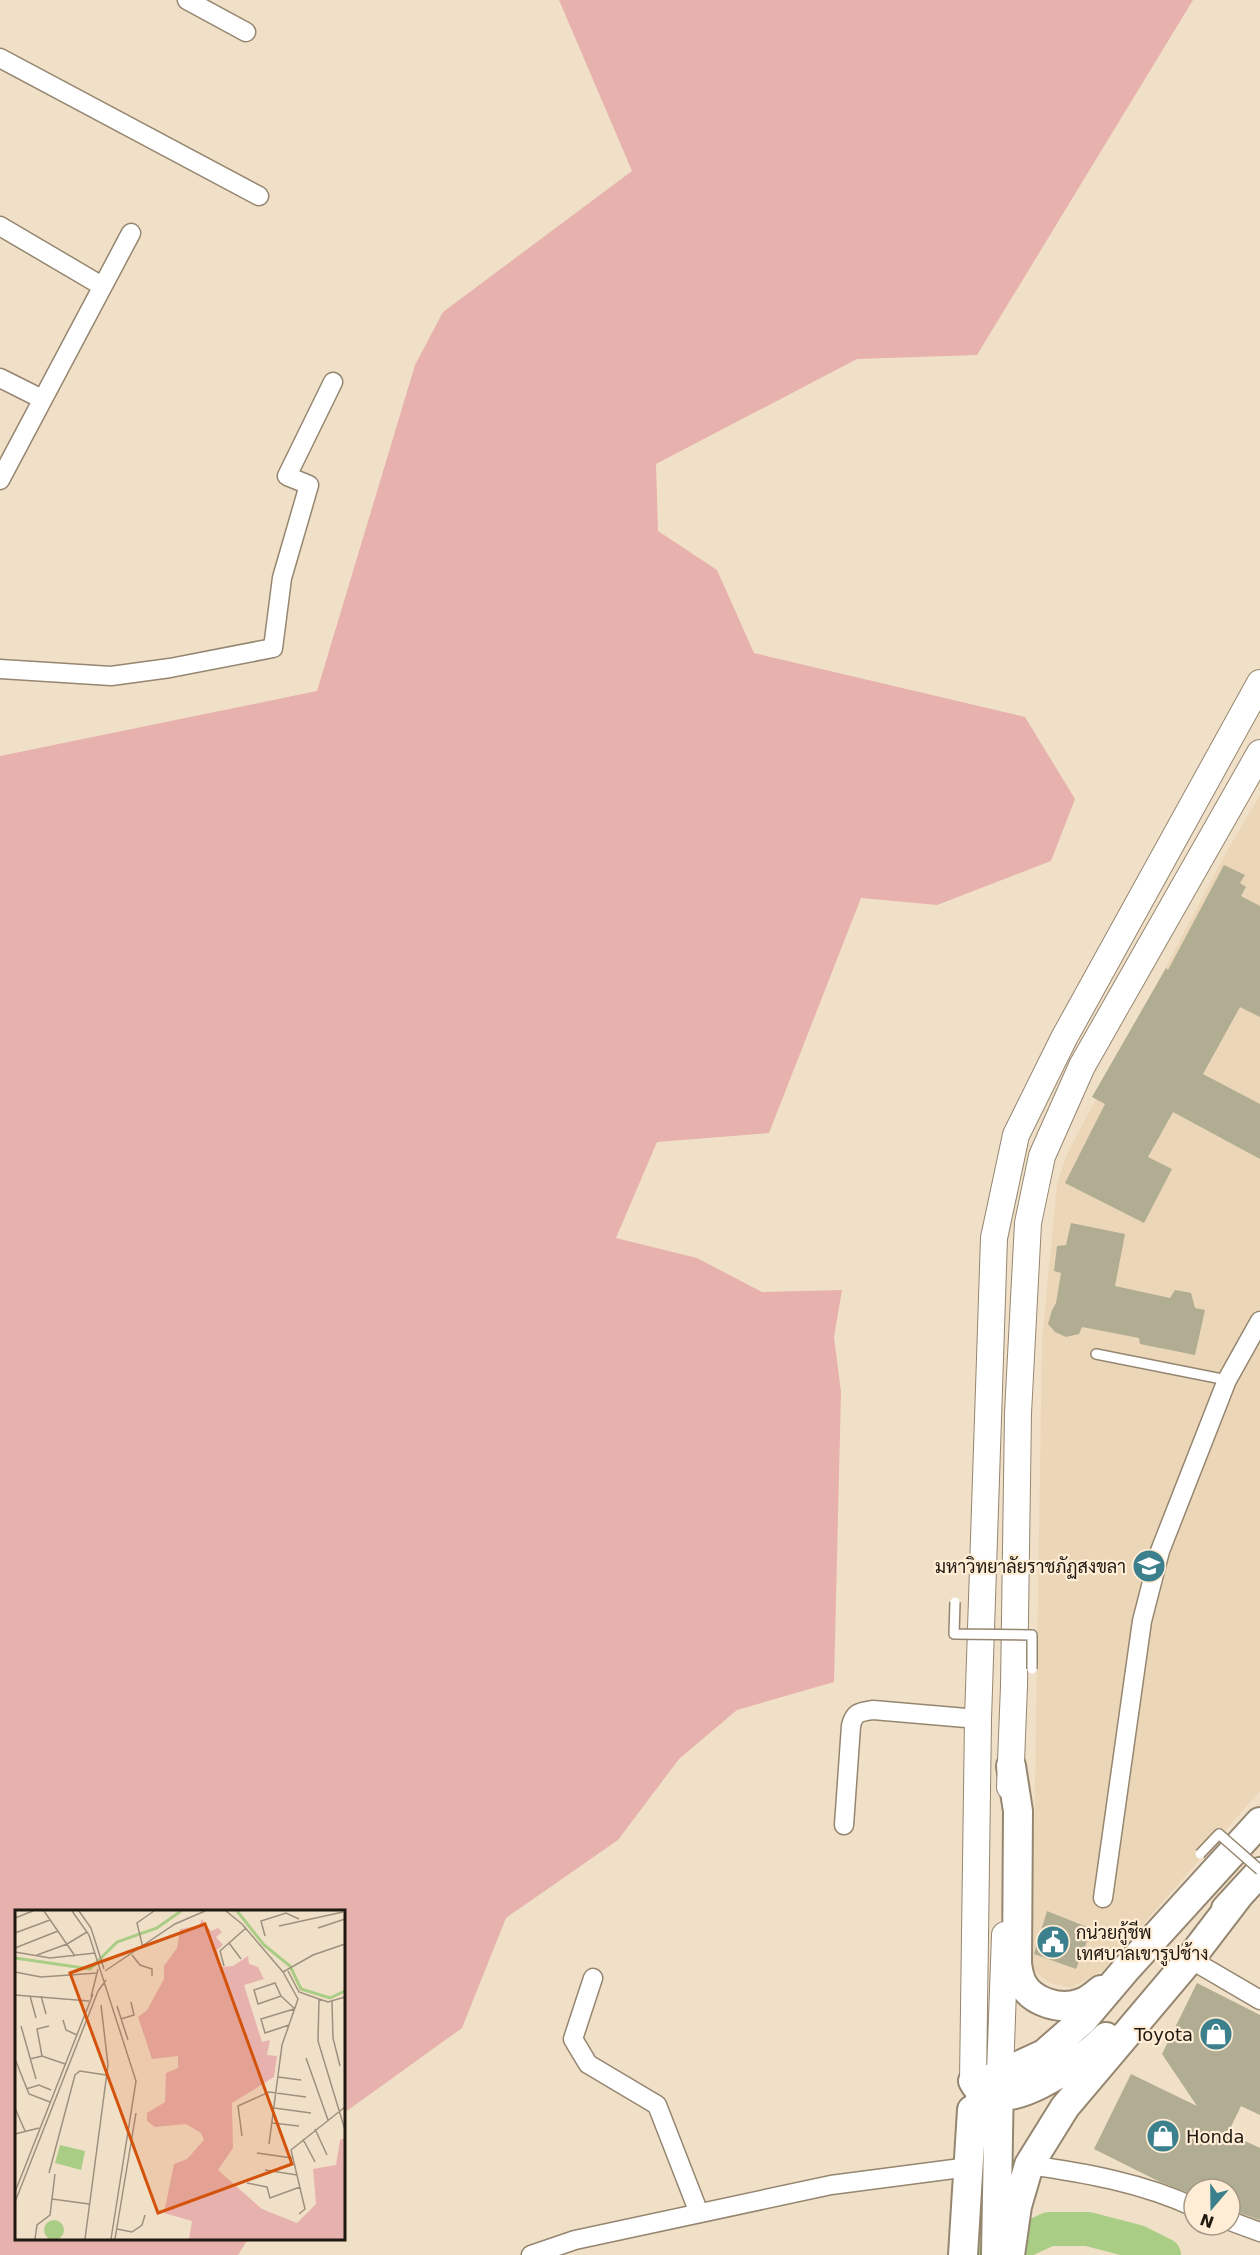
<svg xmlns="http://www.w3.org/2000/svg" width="1260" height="2255" font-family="'DejaVu Sans',Sarabun,sans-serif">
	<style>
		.built { fill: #ecd6b8 }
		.green { fill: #e7b1ad }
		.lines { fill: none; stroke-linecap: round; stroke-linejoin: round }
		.river { stroke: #aacd85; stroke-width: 34 }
		.building { fill: #b0ad93 }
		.lane-casing { stroke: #958670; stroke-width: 12 }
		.street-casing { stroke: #958670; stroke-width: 21 }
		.secondary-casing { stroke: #958670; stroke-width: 28 }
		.primary-casing { stroke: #958670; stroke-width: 32 }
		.lane { stroke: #fff; stroke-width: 9 }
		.street { stroke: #fff; stroke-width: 18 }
		.secondary { stroke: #fff; stroke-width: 26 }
		.primary { stroke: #fff; stroke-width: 28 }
		.lane-bridge-casing { stroke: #958670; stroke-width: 12; stroke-linecap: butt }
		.lane-bridge { stroke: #fff; stroke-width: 9 }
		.labels { text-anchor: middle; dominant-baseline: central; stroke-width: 4.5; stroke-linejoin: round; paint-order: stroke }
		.poi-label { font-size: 18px; fill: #1f1911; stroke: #ffedd5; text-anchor: end }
		.inset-river { fill: none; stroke: #aacd85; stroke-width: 3 }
		.inset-road { fill: none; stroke: #9d907f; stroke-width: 1.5 }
		.view { fill: #d4530c; fill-opacity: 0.15; stroke: #d4530c; stroke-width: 3 }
		.inset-edge { fill: none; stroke: #1f1911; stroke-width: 3 }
	</style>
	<rect width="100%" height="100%" fill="#f1e0c8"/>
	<path class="built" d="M1260,795v996l-158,180 -31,17 -21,-5 -18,-13 10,-630 15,-156 10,-30 160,-303z"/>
	<path class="green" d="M559,0h634l-216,355 -120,4 -201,105 2,67 59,39 37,83 271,64 50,82 -24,62 -114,44 -76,-7 -92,235 -112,9 -41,96 81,20 65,34 80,-2 -8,47 7,55 -7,290 -97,28 -58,49 -61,81 -112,78 -44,110 -118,85v-201h-328v326l232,1 -10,16h-238v-1499l317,-65 98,-326 28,-53 189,-141z"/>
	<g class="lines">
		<path class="river" d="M993,2255l56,-26h39l50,13 26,13"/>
	</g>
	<path class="building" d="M1224,865l21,10 -5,8 6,4 -5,9 19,10v111l-20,-10 -37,67 57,30v55l-87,-47 -25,45 24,12 -28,54 -79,-40 40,-79 -13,-7 74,-129 2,2z
		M1071,1223l54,11 -10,52 55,12 5,-8 16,3 4,15 10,2 -10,45 -55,-11 -1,-6 -57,-11 -3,7 -13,3 -11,-5 -7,-8 4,-14 4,-7 5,-30 -7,-2 3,-25 9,-1z
		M1047,1911l45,18 -16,40 -42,-15z
		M1197,1983l63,32v100l-19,-9 -13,27 32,15v72l-30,-10v-21h-36v6l-34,-13 -66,-33 37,-75 66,32 -35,-52z"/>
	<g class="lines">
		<defs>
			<path id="lane" d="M1096,1354l131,26"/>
			<path id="street" d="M187,0l59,32
				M0,58l259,138
				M0,226l102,60
				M0,378l42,21
				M0,480l131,-247
				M0,669l111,7 59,-8 103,-20 9,-70 27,-93 -22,-9 46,-94
				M844,1825l7,-99c3,-14 9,-14 22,-16l105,9
				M1103,1898l39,-277 18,-70 67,-171 33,-59
				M1190,1959l70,41
				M593,1978l-20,61 15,25 69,41 42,108
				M1029,2165c57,8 113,18 165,42
				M1230,2221l30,11
				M531,2255l44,-15 256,-55 138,-18"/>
			<path id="secondary" d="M1010,1787l4,-101 4,-273 10,-190 14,-67 40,-90 178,-313
				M1000,2073l5,-138
				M973,2081l5,-362 16,-481 22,-103 48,-97 196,-355"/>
			<path id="primary" d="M1011,1766l7,45 -1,153c1,6 2,13 5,19 10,19 38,28 59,20 7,-2 14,-8 20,-13
				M1226,1909l34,-37
				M973,2081c23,45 112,-22 133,-44
				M971,2129l12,-40 9,-11 52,-24 39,-34 44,-52 133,-146
				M996,2254l3,-176
				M963,2255l9,-145
				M1010,2255l7,-49 12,-41 36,-58 125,-148 49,-64"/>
		</defs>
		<use href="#lane" class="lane-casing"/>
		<use href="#street" class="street-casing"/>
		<use href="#secondary" class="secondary-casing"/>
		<use href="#primary" class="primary-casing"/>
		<use href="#lane" class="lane"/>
		<use href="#street" class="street"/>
		<use href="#secondary" class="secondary"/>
		<use href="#primary" class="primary"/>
		<defs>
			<path id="lane-bridge" d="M955,1602l-1,32 78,1v34
				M1200,1854l19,-20 41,36"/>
		</defs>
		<use href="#lane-bridge" class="lane-bridge-casing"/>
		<use href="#lane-bridge" class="lane-bridge"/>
	</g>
	<defs>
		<symbol id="university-disc" viewBox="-11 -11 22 22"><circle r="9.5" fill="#3b808c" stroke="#ffedd5"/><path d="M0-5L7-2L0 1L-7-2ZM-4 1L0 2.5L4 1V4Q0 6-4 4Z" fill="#fff"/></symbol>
		<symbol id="civic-disc" viewBox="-11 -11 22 22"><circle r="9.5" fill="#3b808c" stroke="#ffedd5"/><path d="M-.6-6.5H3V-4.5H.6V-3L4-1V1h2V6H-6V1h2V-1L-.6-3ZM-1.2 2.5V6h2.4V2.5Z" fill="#fff"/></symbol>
		<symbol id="shop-disc" viewBox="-11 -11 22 22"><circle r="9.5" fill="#3b808c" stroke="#ffedd5"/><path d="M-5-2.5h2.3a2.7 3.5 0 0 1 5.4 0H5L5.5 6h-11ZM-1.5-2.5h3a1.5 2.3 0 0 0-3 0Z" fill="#fff"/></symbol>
	</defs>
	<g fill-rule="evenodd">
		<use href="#university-disc" x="1130" y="1547" width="38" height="38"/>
		<use href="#civic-disc" x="1034" y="1923" width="38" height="38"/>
		<use href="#shop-disc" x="1197" y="2015" width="38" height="38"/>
		<use href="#shop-disc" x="1144" y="2117" width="38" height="38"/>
	</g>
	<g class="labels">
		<g class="poi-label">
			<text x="1126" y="1566">มหาวิทยาลัยราชภัฏสงขลา</text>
			<text x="1076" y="1932" text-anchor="start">กน่วยกู้ชีพ<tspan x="1076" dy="21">เทศบาลเขารูปช้าง</tspan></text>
			<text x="1193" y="2034">Toyota</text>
			<text x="1186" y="2136" text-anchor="start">Honda</text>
		</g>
	</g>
	<g transform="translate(15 1910)">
		<rect width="330" height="330" fill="#f1e0c8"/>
		<path d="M187,9l9,12 7,-3 4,4 -6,5 7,8 -6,5 4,17 12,-1 15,-10 1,8 9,3 6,12 -20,6 18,57 8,-2 -3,15 10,1 -3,21 -42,26 1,45 -15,22 44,39 35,14 19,-19 -3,-35 23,-4 4,-25 5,-2v101h-156l3,-18 -28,-8 10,-49 13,-5 17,-19 -3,-7 -15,-9 -31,3 -8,-6v-8l18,-11 1,-29 12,-5v-12l-26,3 -14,-42 9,-7 17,-31v-13l13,-18 3,-19 19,-3z" fill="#e7b1ad"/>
		<path d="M45,235l25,6 -4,19 -26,-7zM29 320a10 10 0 1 1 20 0a10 10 0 1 1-20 0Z" fill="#aacd85"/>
		<path class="inset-river" d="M222,1l27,34 26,21 11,23 29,9 15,-7M0,48l75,11 27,-27 40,-14 24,-17"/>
		<path class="inset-road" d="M29,1l31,45M57,1l17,24 47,146 -25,158M64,1l12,17 13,41M211,1l16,13 41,48 30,-17 32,-11M0,8l18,-7M264,16l64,-14M303,18l27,-9M0,23l35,-13M250,26l-4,-15 25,-8 13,6M214,33l12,16M0,38l43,-17M128,38l-6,-25 17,-12M0,42l35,6 45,-5M22,45l30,-11 20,-12M117,45l8,10 12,4v7M209,56l-4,-15 26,-23M90,61l70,-47 30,-13M273,61l11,21 20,7 -1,42 27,89M0,62l26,5 57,-4M0,85l74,6M15,86l6,22M26,86l5,18M266,86l-6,-13 -21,7 4,14 23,-8 14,13M76,87l7,-28M304,89l9,3 17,-5M317,91l1,37 7,28M102,96l11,34M106,109l13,-4 -3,-13M48,110l3,10 11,5M274,115l-24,8 -4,-14 33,-10M6,116l15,53M27,146l-5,-27 12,-3M291,148l22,62M0,149l14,35 21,8M15,149l12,-3 23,8M263,167l23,3M11,179l13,-4 12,5M0,198l10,23M259,198l37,5M257,213l27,3M300,219l12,26M0,224l24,-6M227,226l-4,-30 31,-14 37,5M288,229l12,23M254,234l13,-99 16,-46 -15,-27M242,243l35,5M250,260l32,5M34,263l26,-98 5,-4 26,4M232,273l20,4 3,11 30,-11M0,282l78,-198M37,289l37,5M0,292l83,-211 8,-11M284,304l6,-5 -14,-59 54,-43M102,319l15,3 10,-7 3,-10M20,329l2,-14 13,-10 5,-41M70,329l23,-174 -7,-60M100,329l21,-126"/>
		<path class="view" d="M190,14l87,240 -134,49 -88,-240z"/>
		<rect width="330" height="330" class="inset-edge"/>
	</g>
	<g transform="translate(1212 2207) rotate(200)"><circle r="28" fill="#ffedd5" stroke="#a59887" stroke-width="1.5"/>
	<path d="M0-4.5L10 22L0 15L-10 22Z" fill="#3b808c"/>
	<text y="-9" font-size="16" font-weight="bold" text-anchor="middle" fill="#1f1911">N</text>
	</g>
</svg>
